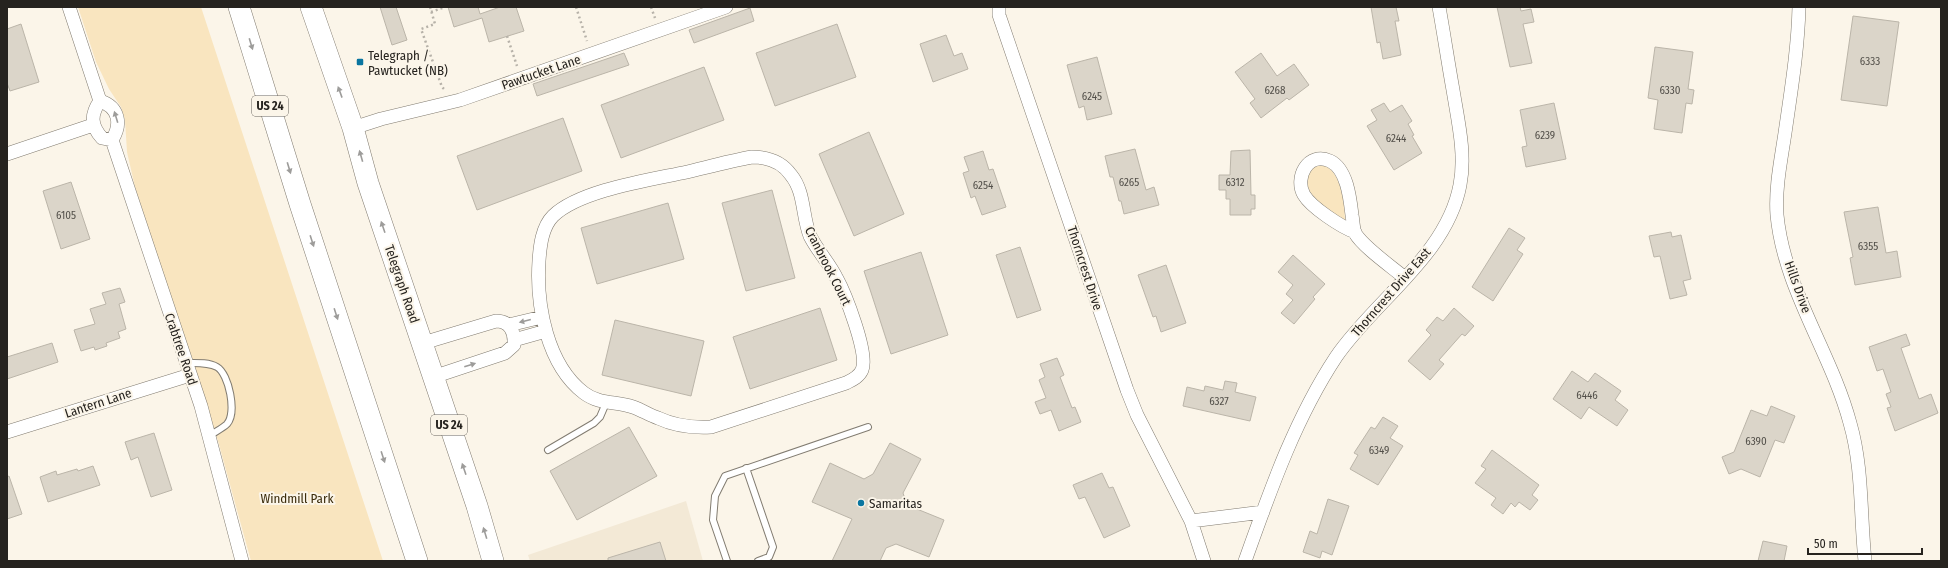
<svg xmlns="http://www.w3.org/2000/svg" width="1948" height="568" font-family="'Fira Sans Condensed',sans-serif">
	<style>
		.built { fill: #f3e9d6 }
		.green { fill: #f9e5bf }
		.building { fill: #dbd5c9; stroke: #bbb5a9 }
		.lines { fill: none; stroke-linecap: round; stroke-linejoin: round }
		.service-casing { stroke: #827c71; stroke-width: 8 }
		.minor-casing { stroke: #827c71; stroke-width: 14 }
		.trunk-casing { stroke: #827c71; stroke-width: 22 }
		.path { stroke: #b7b2a9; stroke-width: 2.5; stroke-dasharray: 2 3; stroke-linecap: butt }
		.service { stroke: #fff; stroke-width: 6 }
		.minor { stroke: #fff; stroke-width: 13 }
		.trunk { stroke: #fff; stroke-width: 21 }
		.oneway { fill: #9d9c9a }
		.poi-dot { fill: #0975a0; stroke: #fbf5e9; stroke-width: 1.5 }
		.labels { text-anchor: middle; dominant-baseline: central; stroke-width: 4; stroke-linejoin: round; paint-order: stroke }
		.number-label { font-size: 11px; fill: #53504a }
		.shield { fill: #fbf5e9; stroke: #66625c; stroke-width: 1 }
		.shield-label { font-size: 12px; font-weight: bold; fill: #26231f }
		.poi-label { font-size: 13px; fill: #26231f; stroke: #fbf5e9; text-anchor: start }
		.street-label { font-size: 13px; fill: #26231f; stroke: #fbf5e9 }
		.park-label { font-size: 13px; fill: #3b2c0c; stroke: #fbf5e9 }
	</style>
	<rect width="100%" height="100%" fill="#fbf5e9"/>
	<path class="built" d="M686,501l17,60h-173l-2,-6z"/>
	<path class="green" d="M78,7h123l182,554h-132l-33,-120 -83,-254 -8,-35 -2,-32 -4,-13 -12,-18 -13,-27z
		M1322,165c19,4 23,39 23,55 -10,-2 -33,-22 -37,-32 -2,-5 0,-10 0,-15l6,-6z"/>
	<path class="building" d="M380,7h16l11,33 -15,5z
		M448,7h30l2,7 20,-7h16l8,24 -35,11 -7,-24 -28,9z
		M1371,7h25l3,14h-4l6,34 -18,4 -3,-17 -3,1z
		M1497,7h23l1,4 10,-2 3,13 -11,2 9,39 -22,4z
		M750,8l4,13 -60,22 -5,-13z
		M1853,16l46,6 -12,84 -46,-6z
		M21,24l18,58 -29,9 -3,-8v-54z
		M837,24l19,53 -81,29 -19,-53z
		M946,35l8,21 8,-3 6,16 -35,13 -13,-38z
		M1655,47l38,5 -5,37 6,1 -2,14 -6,-1 -4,30 -28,-4 4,-29 -10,-2z
		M624,53l5,12 -92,31 -4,-12z
		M1261,53l16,23 17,-12 15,21 -20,15 -2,-2 -26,20 -11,-15 5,-4 -20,-27z
		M1097,57l15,57 -25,6 -3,-14 -5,2 -12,-43z
		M704,67l20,53 -103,38 -20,-53z
		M1384,103l6,9 12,-7 10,16 -4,3 6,11 -2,1 10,17 -28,17 -27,-44 10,-6 -6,-10z
		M1554,103l12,56 -40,8 -4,-20 5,-1 -7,-36z
		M563,118l19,53 -105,39 -20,-54z
		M869,132l35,82 -50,22 -35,-82z
		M1135,149l11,41 8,-3 5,18 -35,9 -3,-13h-2l-6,-24h-3l-5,-21z
		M1250,150l1,45h4v14h-4v6h-21v-16h-4v-9h-7v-15h11l1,-24z
		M983,151l6,19 4,-1 13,38 -24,8 -7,-19 -4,2 -8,-25 6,-2 -5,-14z
		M71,182l19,57 -29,10 -18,-58z
		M772,190l23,88 -49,13 -24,-88z
		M668,203l16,56 -87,25 -16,-56z
		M1878,207l8,46 11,-2 4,26 -46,8 -5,-27 3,-1 -9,-45z
		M1509,228l16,10 -8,12 6,4 -30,47 -21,-14z
		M1671,232l1,5 9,-2 10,44 -8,2 4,14 -17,4 -10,-43 -6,1 -5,-21z
		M1020,247l21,63 -24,8 -21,-63z
		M921,252l27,83 -57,19 -27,-83z
		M1293,255l32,29 -12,13 2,2 -21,25 -13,-11 12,-13 -7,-6 7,-9 -15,-13z
		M1166,265l20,58 -25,9 -5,-16 -3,1 -15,-42z
		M120,288l5,14 -6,2 7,25 -8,3 2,6 -14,5 1,3 -12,4 -1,-3 -13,4 -7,-21 21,-6 -5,-15 16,-5 -4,-11z
		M820,308l17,52 -87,29 -17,-52z
		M1454,308l20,18 -9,10 -3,-2 -23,26 5,4 -14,16 -22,-19 23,-26 -5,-5 11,-13 6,4z
		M615,320l89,21 -13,55 -89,-21z
		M1906,334l4,11 -9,3 18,51 12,-5 7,19 -43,18 -8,-23 4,-1 -5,-13 5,-2 -8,-23 -6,2 -8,-24z
		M52,343l6,19 -51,17v-22z
		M1057,358l7,17 -4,2 12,31 3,-1 6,15 -22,9 -8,-21 -11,4 -5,-12 11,-4 -7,-18 6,-3 -5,-13z
		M1572,371l16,11 7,-9 26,18 -6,9 13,10 -11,16 -28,-19 -8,12 -28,-20z
		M1225,381l12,2 -2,9 21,5 -6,24 -67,-15 4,-19 17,4 1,-5 18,4z
		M1771,406l24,10 -11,27 -9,-3 -15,37 -19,-8 -12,5 -7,-17 12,-5 17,-42 16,6z
		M1383,417l15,9 -8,12 13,8 -25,39 -28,-16 8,-14 -4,-2 17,-26 4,2z
		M629,427l28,49 -80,44 -27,-49z
		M154,433l18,57 -21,7 -13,-40 -7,3 -6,-18z
		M890,443l31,16 -18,34 4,12 37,15 -15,37 -33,-13 -10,4 -6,13h-48l20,-42 -40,-17 18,-39 34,16 9,-5z
		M1492,450l47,35 -7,10 6,5 -8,10 -11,-8 -4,5 -4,-4 -8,11 -12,-9 5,-7 -21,-15 11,-14 -5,-3z
		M93,466l7,19 -52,17 -8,-25 16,-6 1,4 20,-6 1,2z
		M1102,473l7,15 4,-1 17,39 -26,12 -19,-41 -6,2 -6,-14z
		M9,476l13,38 -15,5v-42z
		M1328,499l21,7 -17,49 -10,-4 -2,7 -17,-6 7,-21 7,3z
		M1763,541l24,5 -3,15h-26z
		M660,542l6,19h-58v-3z"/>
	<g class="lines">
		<defs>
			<path id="service" d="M186,363c10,0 22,-1 31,4 12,7 20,46 10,57 -4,4 -12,8 -18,12
				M548,450l46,-27 6,-6 6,-14
				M746,468l27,79 -4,10 -11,4
				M727,561l-14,-41 2,-24 10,-20 143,-49"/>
			<path id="minor" d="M69,7l31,94
				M999,7v8l128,375 10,25 54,106 13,40
				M1799,7c-1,42 -8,84 -14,126 -4,27 -10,55 -8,82 7,74 54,137 73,208 13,45 10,91 15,138
				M100,101c-10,14 -9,25 2,37l10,2
				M100,101c19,6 22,23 12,39
				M353,128l28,-9 79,-19 266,-93
				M112,140l89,266 41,155
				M7,154l86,-29
				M752,157c15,0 30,5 39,18 14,17 11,41 19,61 7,14 19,27 26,41 9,16 33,77 26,93 -3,7 -10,10 -16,13l-135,44c-19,1 -36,-1 -53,-9 -9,-3 -16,-8 -25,-11 -17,-6 -33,-2 -49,-14 -37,-28 -48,-88 -45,-132 1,-15 3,-34 14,-45 27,-26 97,-36 134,-44 21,-5 43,-11 65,-15z
				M1355,232c-14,-5 -44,-25 -51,-37 -10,-17 4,-44 26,-34 17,8 20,37 22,54 1,5 1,13 3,18 8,14 37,34 50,45
				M509,325l33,-8
				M514,340l32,-9
				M423,343l73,-22c14,0 19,11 18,24l-9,8 -72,24
				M7,432l183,-57
				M1191,521l72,-9
				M1245,561c25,-70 50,-142 91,-204 38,-56 111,-102 124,-172 6,-31 -2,-64 -7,-95 -5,-28 -9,-55 -14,-83"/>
			<path id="trunk" d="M239,7l61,197 117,357
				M311,7l42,121 15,55 109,323 16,55"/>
		</defs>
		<use href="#service" class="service-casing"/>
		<use href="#minor" class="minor-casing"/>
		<use href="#trunk" class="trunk-casing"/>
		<path class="path" d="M430,7l5,17 -14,5 21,58 2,2
			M576,7l11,34
			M651,7l4,11
			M431,12l14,-5
			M507,36l10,30"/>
		<use href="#service" class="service"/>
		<use href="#minor" class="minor"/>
		<use href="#trunk" class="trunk"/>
	</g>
	<defs><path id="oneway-solid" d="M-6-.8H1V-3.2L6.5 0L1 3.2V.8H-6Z"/></defs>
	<g class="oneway">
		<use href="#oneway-solid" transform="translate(251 44) rotate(73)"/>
		<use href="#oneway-solid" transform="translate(340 92) rotate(-110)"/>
		<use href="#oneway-solid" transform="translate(116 117) rotate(-107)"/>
		<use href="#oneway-solid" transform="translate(361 156) rotate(-106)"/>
		<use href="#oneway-solid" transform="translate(289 168) rotate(73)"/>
		<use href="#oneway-solid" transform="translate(383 227) rotate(-109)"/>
		<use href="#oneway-solid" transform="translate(312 241) rotate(72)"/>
		<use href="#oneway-solid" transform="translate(336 314) rotate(72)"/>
		<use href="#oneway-solid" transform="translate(525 321) rotate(166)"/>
		<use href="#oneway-solid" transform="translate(470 365) rotate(-18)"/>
		<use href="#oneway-solid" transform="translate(383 457) rotate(72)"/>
		<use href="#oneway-solid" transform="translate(464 469) rotate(-109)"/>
		<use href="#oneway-solid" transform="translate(485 533) rotate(-107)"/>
	</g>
	<g class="poi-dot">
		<rect x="356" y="58" width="8" height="8" rx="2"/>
		<circle cx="861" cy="503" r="4"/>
	</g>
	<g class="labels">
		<g class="number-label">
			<text x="1870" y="61">6333</text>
			<text x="1275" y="90">6268</text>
			<text x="1670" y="90">6330</text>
			<text x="1092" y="96">6245</text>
			<text x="1545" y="135">6239</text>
			<text x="1396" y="138">6244</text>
			<text x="1129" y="182">6265</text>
			<text x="1235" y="182">6312</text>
			<text x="983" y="185">6254</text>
			<text x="66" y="215">6105</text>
			<text x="1868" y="246">6355</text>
			<text x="1587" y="395">6446</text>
			<text x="1219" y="401">6327</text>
			<text x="1756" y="441">6390</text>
			<text x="1379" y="450">6349</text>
		</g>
		<g class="shield">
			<rect x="252" y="96" width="36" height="20" rx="3"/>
			<rect x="431" y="415" width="36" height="20" rx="3"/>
		</g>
		<g class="shield-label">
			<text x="270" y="106">US 24</text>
			<text x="449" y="425">US 24</text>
		</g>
		<g class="poi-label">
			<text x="368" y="55">Telegraph /<tspan x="368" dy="15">Pawtucket (NB)</tspan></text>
			<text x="869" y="503">Samaritas</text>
		</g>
		<g class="street-label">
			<text transform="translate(541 72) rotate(-19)">Pawtucket Lane</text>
			<text transform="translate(828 266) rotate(63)">Cranbrook Court</text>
			<text transform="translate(1085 268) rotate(72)">Thorncrest Drive</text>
			<text transform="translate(402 284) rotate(71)">Telegraph Road</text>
			<text transform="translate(1798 287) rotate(70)">Hills Drive</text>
			<text transform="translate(1391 292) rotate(-49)">Thorncrest Drive East</text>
			<text transform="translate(181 349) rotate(71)">Crabtree Road</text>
			<text transform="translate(98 403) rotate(-18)">Lantern Lane</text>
		</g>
		<g class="park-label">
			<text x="297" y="498">Windmill Park</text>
		</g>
	</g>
	<rect width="1948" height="568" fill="none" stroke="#26231f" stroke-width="16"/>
	<path d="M1808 548v6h114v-6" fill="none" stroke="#26231f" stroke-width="2"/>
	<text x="1814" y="548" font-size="12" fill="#26231f" stroke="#fbf5e9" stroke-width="3" paint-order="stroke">50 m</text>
</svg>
